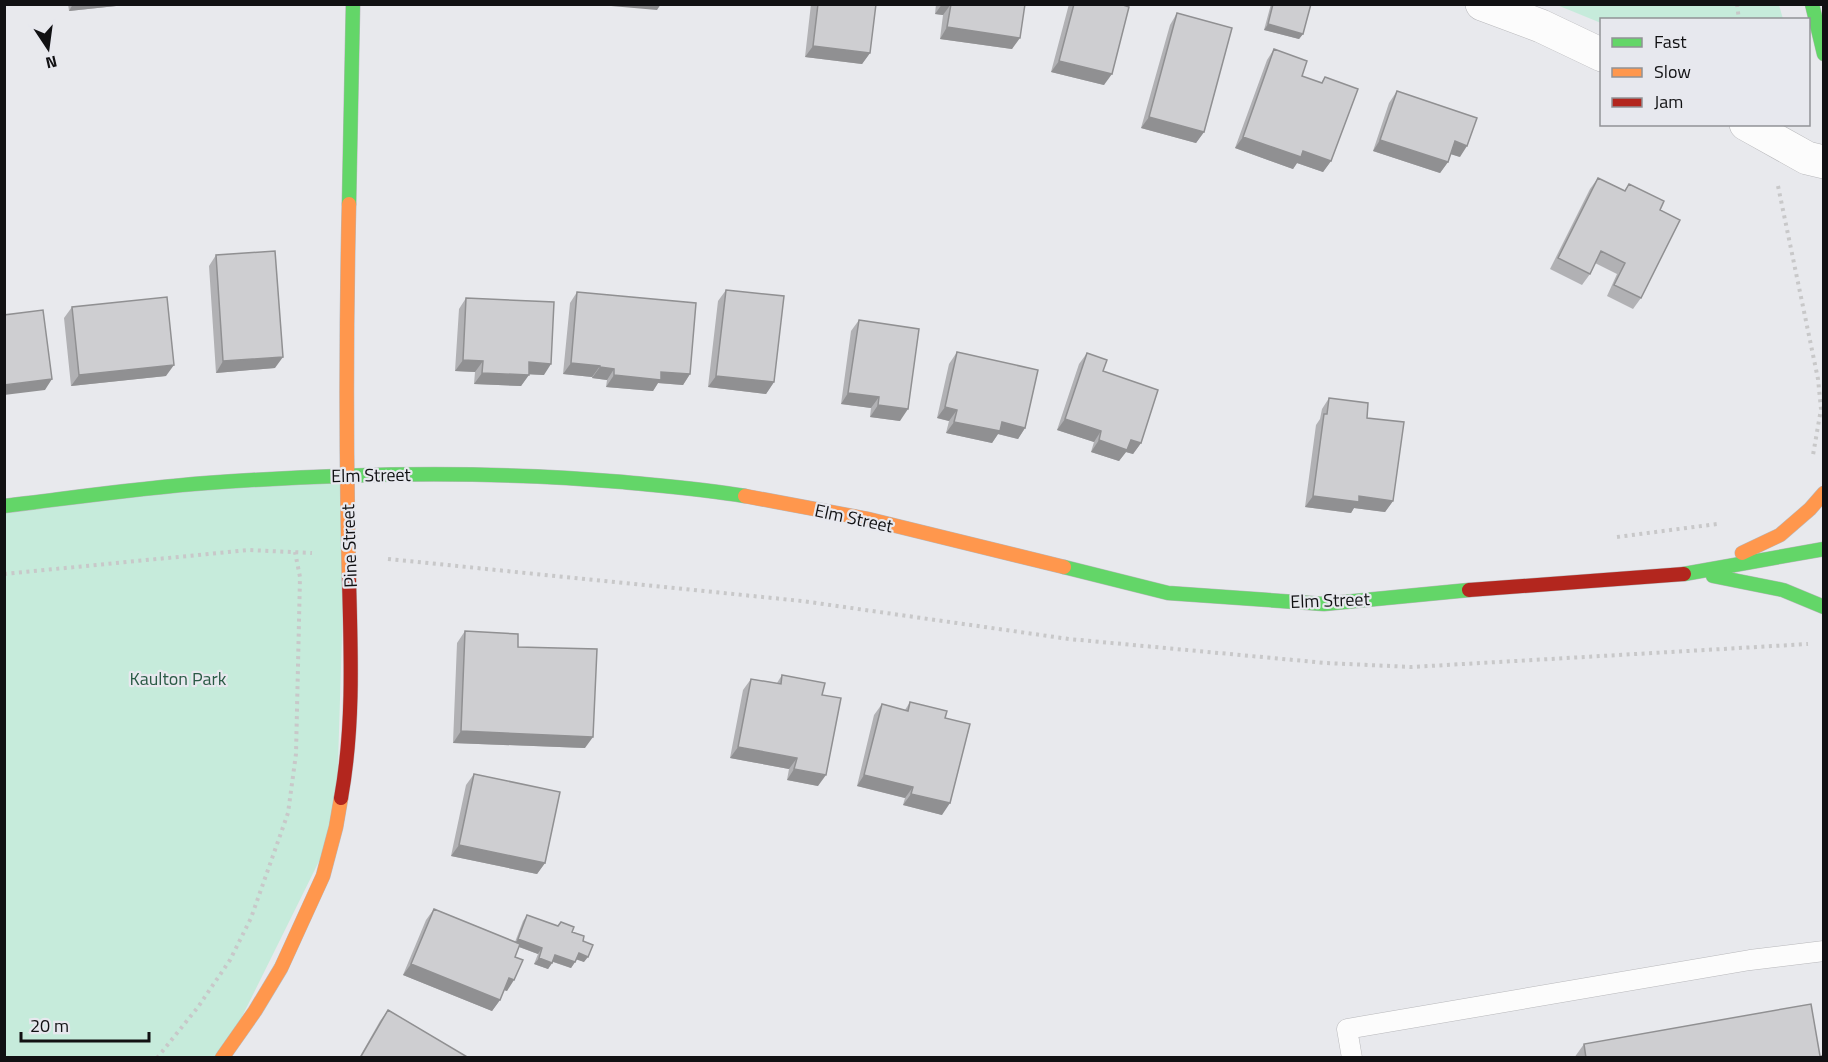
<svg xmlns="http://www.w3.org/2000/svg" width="1828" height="1062" font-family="'Titillium Web',sans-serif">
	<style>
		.green { fill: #c6ebdb }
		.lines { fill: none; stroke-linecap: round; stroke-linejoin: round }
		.lane-casing { stroke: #b8b8bb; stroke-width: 21 }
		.street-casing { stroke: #b8b8bb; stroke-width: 34 }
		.fast-casing { stroke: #b8b8bb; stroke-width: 15 }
		.slow-casing { stroke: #b8b8bb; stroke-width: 15 }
		.jam-casing { stroke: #b8b8bb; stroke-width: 15 }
		.path { stroke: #c8c8c9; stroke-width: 4; stroke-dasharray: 3 4.5; stroke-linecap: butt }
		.lane { stroke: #fcfcfc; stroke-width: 20 }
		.street { stroke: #fcfcfc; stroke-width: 33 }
		.fast { stroke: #63d668; stroke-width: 14 }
		.slow { stroke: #ff974d; stroke-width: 14 }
		.jam { stroke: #b3261e; stroke-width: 14 }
		.wall { fill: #b1b1b4 }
		.shaded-wall { fill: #909092 }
		.building { fill: #ceced1; stroke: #909092; stroke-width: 1.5 }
		.labels { text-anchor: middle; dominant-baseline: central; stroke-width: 4.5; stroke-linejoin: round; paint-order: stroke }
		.street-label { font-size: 18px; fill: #111113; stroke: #e7e8ee }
		.park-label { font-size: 18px; fill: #2a5a45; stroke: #e7e8ee }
	</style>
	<rect width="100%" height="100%" fill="#e8e9ed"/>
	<path class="green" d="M1557,5h222l4,14 -181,1 -1,3z
		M347,475l-11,352 -114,230h-217l-1,-551z"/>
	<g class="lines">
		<defs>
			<path id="lane" d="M1352,1058l-5,-29 403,-69 74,-9"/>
			<path id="street" d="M1482,4l59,22 61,29
				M1746,124l61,34 17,4"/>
			<path id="fast" d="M1812,4l12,50
				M349,204l4,-200
				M4,506c67,-8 135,-18 203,-23 138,-10 278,-13 416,-1 41,4 81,7 122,14
				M1064,567l104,26 156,11 145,-14
				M1684,574l140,-25
				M1713,576l70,14 41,17"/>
			<path id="slow" d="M349,204c-3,125 -3,251 0,376
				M745,496l123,23 196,48
				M1742,553l38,-18 30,-26 14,-16
				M222,1058l33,-47 26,-43 42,-92 13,-49 5,-29"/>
			<path id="jam" d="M1469,590l215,-16
				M341,798c13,-72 10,-145 8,-218"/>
		</defs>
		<use href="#lane" class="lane-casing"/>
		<use href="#street" class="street-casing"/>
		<use href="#fast" class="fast-casing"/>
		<use href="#slow" class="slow-casing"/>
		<use href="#jam" class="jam-casing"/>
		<path class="path" d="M1737,4l2,16
			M1778,186l40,193 3,30 -8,46
			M1617,537l100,-13
			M388,559l414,42 267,38 257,24 86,4 396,-23
			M4,574l245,-24 63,3
			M157,1058l41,-51 32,-47 21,-42 37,-105 8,-59 4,-177 -5,-25"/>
		<use href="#lane" class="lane"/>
		<use href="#street" class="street"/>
		<use href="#fast" class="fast"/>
		<use href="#slow" class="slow"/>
		<use href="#jam" class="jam"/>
	</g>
	<path class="wall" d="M68,4h67l-66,7z
		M811,4h65l-6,49 -8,11 -57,-7z
		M936,4h89l-13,45 -72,-10 3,-24 -8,-1z
		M1069,4h51l-16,81 -53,-13z
		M1271,4h40l-8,30 -4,5 -35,-9z
		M1177,13l27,119 -8,11 -55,-15 29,-103z
		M1274,49l28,27 19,7 4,-6 6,84 -8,11 -26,-9 -4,6 -58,-21 32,-88z
		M1397,91l63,66 -9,-3 -3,8 -8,11 -67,-22 16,-48z
		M1598,178l26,13 5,-7 31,26 -19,88 -8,11 -26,-13 10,-22 -22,-11 -5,11 -8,11 -32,-16 40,-80z
		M216,255l59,113 -59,5 -7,-107z
		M726,290l48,92 -8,12 -58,-7 10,-86z
		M577,292l113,82 -7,11 -25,-2 -5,8 -47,-4 1,-7 -15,-2v-1l-29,-3 7,-71z
		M466,298l78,77 -15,-1 -8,12 -47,-2 1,-12 -20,-1 4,-62z
		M72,307l94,69 -95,10 -7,-68z
		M859,320l41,101 -30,-4 1,-9 -30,-4 10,-73z
		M957,352l68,76 -7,11 -20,-5 -6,9 -46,-10 3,-12 -12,-3 12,-54z
		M1087,353l16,18 38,72 -8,11 -7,-2 -7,9 -28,-9 3,-10 -37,-12 22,-66z
		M1329,398l38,20 26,83 -8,11 -31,-4 -3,5 -46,-6 11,-82 4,-6 2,-10z
		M465,631l53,16 67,101 -132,-5 4,-100z
		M782,675l40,20 -4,91 -31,-6 2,-11 -59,-11 13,-68 8,-11 26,4z
		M910,702l35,16 -3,97 -39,-10 2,-7 -48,-12 17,-71 8,-11 23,6z
		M474,774l71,89 -8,11 -86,-18 15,-71z
		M434,909l81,33 8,-21 4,-6 31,11 3,-4 22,19 1,21 -7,-3 -6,9 -18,-6 -5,7 -14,-5 4,-10 -19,-7 -4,10 -8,34 -3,-1 -4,10 -8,11 -89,-36 23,-55z
		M388,1010l81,48h-110l21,-37z
		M1584,1044l236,12 4,2h-250z"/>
	<path class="shaded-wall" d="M73,4h62l-66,7z
		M588,4h73l-4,6z
		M942,4h9l-8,11 -8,-1z
		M1268,24l35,10 -4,5 -35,-9z
		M947,27l73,11 -8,11 -72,-10z
		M813,46l57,7 -8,11 -57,-7z
		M1059,61l53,13 -8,11 -53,-13z
		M1149,117l55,15 -8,11 -55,-15z
		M1243,137l60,14 28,10 -8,11 -26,-9 -4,6 -58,-21z
		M1380,140l68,22 -8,11 -67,-22z
		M1455,141l12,5 -7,11 -13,-4z
		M283,357l-8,11 -59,5 7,-12z
		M463,360l20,1 -8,11 -20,-1z
		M529,362l22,2 -7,11 -23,-1z
		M571,363l29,3 -8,11 -29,-3z
		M174,365l-8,11 -95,10 8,-11z
		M600,367l14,2 -7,11 -15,-2z
		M661,372l29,2 -7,11 -25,-2 -5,8 -47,-4 8,-12z
		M482,373l47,2 -8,11 -47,-2z
		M716,376l58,6 -8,12 -58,-7z
		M52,379l-7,11 -41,5v-10z
		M848,393l31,4 -8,11 -30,-4z
		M878,405l30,4 -8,12 -30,-4z
		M945,407l12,3 -8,11 -12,-3z
		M1065,419l36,12 -7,11 -37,-12z
		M954,422h48l23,6 -7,11 -20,-5 -6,9 -46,-10z
		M1099,440h32l10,3 -8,11 -7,-2 -7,9 -28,-9z
		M1313,496h46l34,5 -8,11 -31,-4 -3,5 -46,-6z
		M461,731l132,6 -8,11 -132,-5z
		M738,747l59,11 -8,11 -59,-11z
		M794,769l32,6 -8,11 -31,-6z
		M864,775l49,12 -8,11 -48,-12z
		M911,794l39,9 -8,12 -39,-10z
		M459,845l86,18 -8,11 -86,-18z
		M518,939l24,9 -4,6 -24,-9z
		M579,953l9,4 -4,5 -9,-3z
		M555,955l20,7 -4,6 -20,-7z
		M539,958l13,5 -4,6 -14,-5z
		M411,964l89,36 -8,11 -89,-36z
		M509,978l5,2 -7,11 -6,-2z"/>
	<path class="building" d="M818,4h58l-6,49 -57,-7z
		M951,4h74l-5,34 -73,-11z
		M1074,4h46l9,3 -17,67 -53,-13z
		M1273,4h38l-8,30 -35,-10z
		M1177,13l55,15 -28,104 -55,-15z
		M1274,49l33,12 -5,15 20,7 3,-6 33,12 -27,72 -28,-10 -2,6 -58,-20z
		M1397,91l80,27 -10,28 -12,-5 -7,21 -68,-22z
		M1598,178l27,13 4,-7 35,17 -4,9 20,10 -39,78 -27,-13 11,-22 -24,-12 -11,23 -32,-16z
		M275,251l8,106 -60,4 -7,-106z
		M726,290l58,6 -10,86 -58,-6z
		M577,292l119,11 -6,71 -29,-2v8l-47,-5v-6l-14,-2v-1l-29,-3z
		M167,297l7,68 -95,10 -7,-68z
		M466,298l88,4 -3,62 -22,-2v13l-47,-2 1,-12 -20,-1z
		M43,310l9,69 -48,6v-70z
		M859,320l60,9 -11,80 -30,-4 1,-8 -31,-4z
		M957,352l81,18 -13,58 -23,-6 -2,9 -46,-9 3,-12 -12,-3z
		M1087,353l20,7 -4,11 55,19 -17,53 -10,-3 -4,10 -28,-10 2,-9 -36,-12z
		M1329,398l39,5 -1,15 37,4 -11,79 -34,-5v6l-46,-6 11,-82h3z
		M465,631l53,3v13l79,2 -4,88 -132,-6z
		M782,675l43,8 -3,12 19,3 -15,77 -32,-6 3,-11 -59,-11 13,-68 30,5z
		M910,702l37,9 -2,7 25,6 -20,79 -39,-9 2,-7 -49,-12 18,-71 26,7z
		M474,774l86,18 -15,71 -86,-18z
		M434,909l86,35 -5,13 8,3 -9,20 -5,-2 -9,22 -89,-36z
		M527,915l31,11 3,-4 13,5 -2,5 12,4 -1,5 10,4 -5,12 -9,-4 -4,9 -20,-7 -3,8 -13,-5 3,-10 -24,-9z
		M1811,1004l9,52h4v2h-238l-2,-14z
		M388,1010l81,48h-109z"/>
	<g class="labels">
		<g class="street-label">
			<text transform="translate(371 475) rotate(-1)">Elm Street</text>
			<text transform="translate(854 518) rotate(12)">Elm Street</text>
			<text transform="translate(349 546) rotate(-92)">Pine Street</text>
			<text transform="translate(1330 600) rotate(-2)">Elm Street</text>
		</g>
		<g class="park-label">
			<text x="178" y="678">Kaulton Park</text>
		</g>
	</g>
	<rect width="1828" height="1062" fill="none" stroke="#111113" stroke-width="12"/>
	<rect x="1600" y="18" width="210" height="108" fill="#e7e8ee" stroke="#919296" stroke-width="1.5"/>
	<rect x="1612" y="38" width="30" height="9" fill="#63d668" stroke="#919296" stroke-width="1.5"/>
	<text x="1654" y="48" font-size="18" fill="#111113">Fast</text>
	<rect x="1612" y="68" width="30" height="9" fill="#ff974d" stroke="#919296" stroke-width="1.5"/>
	<text x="1654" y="78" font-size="18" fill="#111113">Slow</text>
	<rect x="1612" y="98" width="30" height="9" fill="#b3261e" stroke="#919296" stroke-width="1.5"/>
	<text x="1654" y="108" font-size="18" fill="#111113">Jam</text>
	<g transform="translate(48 48) rotate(167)" stroke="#e7e8ee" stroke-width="4.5" paint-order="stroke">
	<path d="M0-4.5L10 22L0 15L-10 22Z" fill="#111113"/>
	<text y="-9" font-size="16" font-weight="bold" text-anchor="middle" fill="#111113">N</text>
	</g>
	<path d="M21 1032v9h128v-9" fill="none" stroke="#111113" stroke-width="3"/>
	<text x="30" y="1032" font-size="18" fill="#111113" stroke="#e7e8ee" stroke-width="4.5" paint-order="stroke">20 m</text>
</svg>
